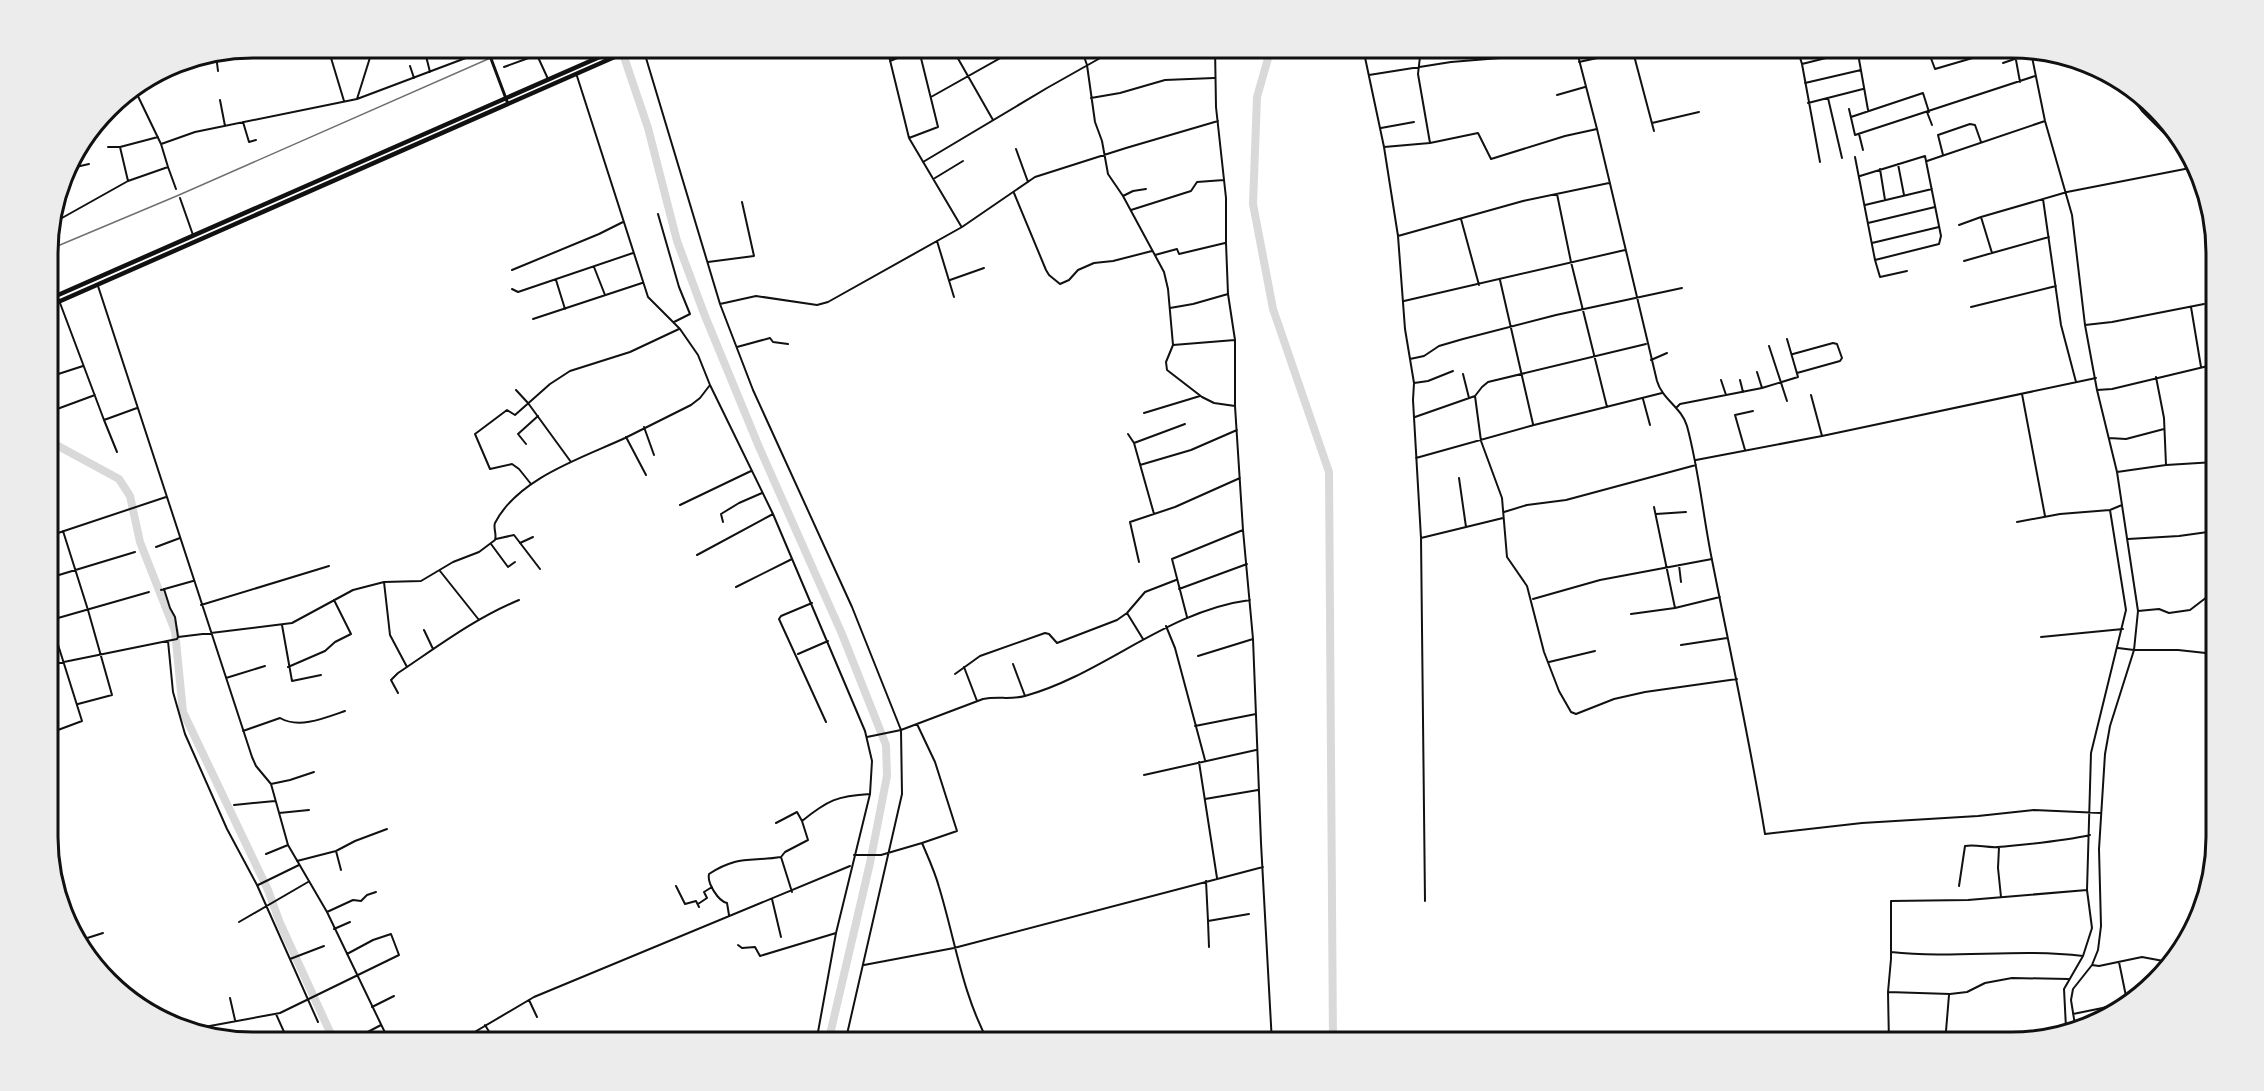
<svg xmlns="http://www.w3.org/2000/svg" width="2264" height="1091" font-family="'Fira Sans',sans-serif">
	<style>
		.lines { fill: none; stroke-linecap: round; stroke-linejoin: round }
		.river { stroke: #d9d9d9; stroke-width: 8 }
		.minor { stroke: #111; stroke-width: 2 }
		.tertiary { stroke: #111; stroke-width: 3 }
		.trunk { stroke: #111; stroke-width: 4.5 }
		.rail { stroke: #707070; stroke-width: 1.5 }
		.rim { fill: none; stroke: #111; stroke-width: 3 }
	</style>
	<rect width="100%" height="100%" fill="#fff"/>
	<g class="lines">
		<path class="river" d="M621,48l27,80 29,113 28,75 54,131 83,187 44,111 1,31 -17,87 -42,180
			M1271,48l-14,49 -4,107 20,105 56,163 4,571
			M49,441l70,38 11,17 10,46 35,89 8,81 85,178 12,33 55,120"/>
		<path class="minor" d="M328,48l16,53
			M643,48l77,256 33,86 99,217 49,123 1,64 -57,249
			M887,48l22,90 52,88
			M952,48l41,72
			M1081,48l6,17 8,57 7,19 6,33 15,22 41,76 4,17 5,56 -7,17 1,8 35,27 12,6 21,3
			M1215,48l1,59 10,91v45l2,51 7,46v66l8,124 10,109 8,204 11,200
			M1363,48l21,99 14,89 7,93 9,54 -1,17 8,138 4,363
			M1421,48l-3,26 12,69
			M1576,48l21,81 60,252c5,18 25,27 30,45 12,44 16,90 25,134 18,91 38,182 53,274l97,-11 116,-7 56,-6 67,3
			M1632,48l22,83
			M1787,48l2,2 8,-2
			M1797,48l5,16 56,-14
			M1857,48l11,62
			M1940,48l-11,5 6,16 58,-17
			M1992,48l2,7
			M2014,49l6,33
			M425,52l5,20
			M2031,52l14,69 27,94 13,110 12,65 20,82 21,139 -4,39 -24,76 -5,28 -6,95 2,77 -3,24 -6,15 -19,24 -2,11 4,25
			M216,55l2,16
			M890,61l32,-13
			M1579,62l64,-14
			M2003,63l29,-10
			M1802,64l18,98
			M410,66l4,12
			M504,67l33,-12 11,24
			M576,73l72,224 32,32 18,26 12,30 63,129 92,217 7,30 -2,33 -34,139 -20,110
			M157,75l-22,15 26,54
			M1369,75l82,-13 61,-5 25,1 39,-7
			M1805,83l56,-13
			M2129,94l13,17 30,30 17,27
			M1557,95l28,-8
			M931,97l87,-49
			M1091,98l29,-5 45,-13 49,-2
			M1828,98l14,60
			M357,99l16,-51
			M220,100l5,26
			M1808,103l55,-14
			M1849,109l6,26 180,-59
			M1927,112l5,13
			M1851,117l72,-24 6,19
			M243,122l6,20 7,-2
			M1652,123l47,-11
			M2156,124l7,-4
			M1381,128l33,-6
			M1859,134l4,16
			M909,138l29,-11 -19,-77
			M108,147h12l38,-10
			M120,147l8,34
			M1384,147l46,-4 48,-10 13,26 74,-23 32,-7
			M1016,149l12,33
			M1943,155l-5,-20 32,-11 5,1 6,17
			M1855,157l20,103 5,17 27,-6
			M1927,161l118,-40
			M923,162l124,-74 71,-40
			M1898,164l6,31
			M168,167l8,22
			M67,169l22,-5
			M1880,169l5,31
			M1860,176l65,-20 16,80 -2,8 -64,16
			M935,178l28,-17
			M1014,193l32,77 3,5 11,9 9,-4 9,-10 16,-7 19,-2 39,-10
			M1557,194l14,68 36,145
			M1123,196l10,-5 13,-2
			M180,198l13,37
			M2043,199l18,126 15,57
			M1865,205l67,-16
			M1131,210l60,-19 6,-9 27,-2
			M658,214l21,73 11,27 -16,8
			M1461,219l18,66
			M53,223l75,-42 40,-14 -7,-23 3,-1 31,-11 162,-33 130,-49
			M1868,223l67,-16
			M1959,225l22,-8
			M1398,236l125,-35 86,-18
			M937,241l17,56
			M1872,243l67,-16
			M1992,253l57,-16
			M1155,255l22,-6 2,5 46,-11
			M1964,261l28,-8 -11,-36 86,-25 123,-24
			M708,262l46,-6 -12,-54
			M594,267l11,28
			M512,270l87,-36 24,-12
			M556,280l9,29
			M950,280l34,-12
			M1500,280l33,144
			M49,285l3,19
			M98,286l154,471 4,9 15,18 17,61 39,67 63,131
			M512,289l6,3 115,-39
			M57,295l47,125 33,-12
			M1404,301l221,-51
			M720,304l36,-8 61,9 11,-3 134,-75 73,-50 91,-29 92,-27
			M1971,307l85,-21
			M2191,307l10,60
			M1170,308l23,-4 35,-10
			M533,319l109,-36
			M2085,325l27,-3 92,-18
			M1173,345l62,-5
			M1769,346l18,55
			M737,347l33,-9 3,4 15,2
			M1793,354l40,-11 4,1 5,14 -2,3 -43,12
			M1410,359l14,-3 15,-10 24,-7 93,-24 126,-27
			M1651,360l16,-7
			M1757,372l5,16
			M1463,374l6,24
			M49,377l34,-11
			M2156,377l8,41 2,47
			M1721,380l5,15
			M1740,380l3,12
			M1414,383l14,-2 25,-10
			M516,390l12,13 43,59
			M2097,390l15,-1 96,-23 3,2 4,26
			M2022,394l23,122
			M1811,395l11,41
			M1475,396l6,45 21,57 5,59 20,29 17,66 15,39 12,21 5,2 38,-15 31,-7 92,-13
			M1643,399l7,26
			M1676,408l4,-4 82,-16 36,-11 -11,-38
			M49,412l46,-17
			M1144,413l56,-17
			M1415,417l60,-21 7,-9 6,-5 158,-38
			M104,420l13,32
			M644,427l10,28
			M1128,434l6,9 20,71
			M626,437l20,38
			M2109,438l17,1 38,-10
			M1134,443l51,-19
			M526,444l-8,-10 20,-18
			M1745,450l-10,-35 18,-4
			M49,453l8,-3
			M1416,458l118,-33 128,-32
			M1696,460l126,-24 274,-58
			M1140,465l51,-15 46,-20
			M2117,472l49,-7 49,-3
			M1459,478l7,49
			M531,484l-12,-15 -7,-5 -22,5 -15,-35 32,-24 8,5 35,-31 20,-13 60,-19 49,-23
			M680,505l71,-34
			M1654,507l21,101
			M1504,512l23,-7 39,-5 130,-35
			M1656,514l30,-2
			M723,522l-2,-8 18,-11 23,-10
			M2017,522l43,-8 50,-4 12,-5
			M63,531l25,79 24,85 -34,9
			M49,536l117,-39
			M1421,538l82,-20
			M496,539l18,-4 26,34
			M2128,539l51,-3 36,-5
			M520,543l13,-6
			M491,544l17,23 7,-5
			M156,547l24,-9
			M697,555l76,-41
			M1139,562l-9,-40 45,-15 65,-29
			M1679,565l2,17
			M440,571l39,49
			M49,578l86,-26
			M384,582l6,53 17,32
			M736,587l56,-28
			M164,589l6,19 5,9 3,20
			M1179,589l68,-25
			M161,590l32,-9
			M1533,599l67,-19 112,-21
			M812,603l-31,13 -2,3 47,103
			M201,605l128,-39
			M2138,611l21,-2 10,4 21,-3 17,-13 8,-2
			M1127,613l16,26
			M1631,614l44,-6 45,-11
			M49,616l33,105 -32,12
			M1187,617l-15,-58 71,-29
			M51,620l98,-28
			M282,625l10,56 29,-6
			M1166,626l9,22 30,112
			M424,630l9,19
			M2041,637l82,-8
			M168,641l5,51 12,42 42,95 30,56 61,137
			M1681,645l46,-7
			M2118,648l16,2h44l37,4
			M798,654l30,-13
			M1198,656l55,-17
			M1549,662l46,-11
			M1013,664l12,32
			M49,665l128,-26 1,-2 114,-14 61,-33 31,-8 37,-1 32,-19 26,-10 16,-12c2,-6 -2,-12 0,-17 23,-45 87,-65 130,-85 22,-11 44,-22 66,-33l9,-7 10,-13
			M288,667l37,-16 10,-9 16,-8 -17,-34
			M964,667l13,34
			M955,674l25,-18 65,-23 4,1 8,9 60,-23 10,-7 18,-21 31,-12
			M226,678l39,-12
			M398,693l-7,-13 7,-7c39,-26 77,-55 121,-73
			M917,724l18,38 22,69 -35,12
			M1195,726l61,-12
			M243,731l37,-13c19,11 45,0 65,-7
			M867,737l34,-7 82,-31c15,-3 27,1 42,-3 79,-22 141,-85 225,-96
			M1199,762l18,116
			M1144,775l112,-25
			M271,784l19,-4 24,-8
			M1205,799l53,-9
			M234,805l41,-4
			M279,813l30,-3
			M776,823l21,-11 5,9
			M1999,847l-1,21 3,29
			M336,851l5,19
			M266,854l22,-9
			M854,855h27l41,-12c6,14 13,29 17,44 16,52 23,107 50,156
			M781,857l11,35
			M297,861l39,-10 19,-10 32,-12
			M1206,881l2,40 41,-7
			M258,885l41,-20
			M676,886l9,18 11,-3 3,6
			M1959,886l6,-40c11,-2 22,2 33,1 30,-3 61,-5 92,-12
			M772,899l9,38
			M698,904l9,-6 -3,-6 8,-5
			M327,912l26,-12 8,1 6,-6 9,-3
			M729,915l-2,-12c-9,-2 -20,-20 -18,-29 29,-19 41,-12 72,-17l4,-5 23,-12 -6,-19c26,-21 35,-25 68,-27
			M1208,921l1,26
			M239,922l69,-40
			M334,929l16,-7
			M81,940l22,-7
			M738,945l4,3 13,-1 5,9 76,-23
			M1891,952c64,7 128,-4 192,4
			M290,959l34,-13
			M2119,962l9,44
			M864,965l90,-17 309,-81
			M2092,965l7,1 43,-9 32,6
			M102,972l6,-3
			M2068,979l-56,-1 -27,5 -18,9 -17,2 -62,-2 3,-33v-58l77,-1 119,-10
			M1888,992l1,51
			M230,998l5,22
			M529,1000l8,17
			M372,1007l22,-11
			M276,1014l13,29
			M2073,1014l54,-11
			M485,1025l11,18
			M2066,1028l-2,-39 19,-33 9,-28 -5,-38 4,-137 35,-143 -16,-100
			M188,1030l92,-17 119,-58 -8,-21 -18,6 -26,14
			M325,1035l3,8
			M343,1043l-1,-2 20,-6 19,-10
			M456,1043l78,-46 316,-131
			M1945,1043l4,-48"/>
		<path class="tertiary" d="M487,48l21,56"/>
		<path class="trunk" d="M49,299l571,-251
			M49,306l586,-258"/>
		<path class="rail" d="M48,250l131,-55 334,-147"/>
	</g>
	<path d="M0 0H2264V1091H0ZM253 58H2011A195 195 0 0 1 2206 253V837A195 195 0 0 1 2011 1032H253A195 195 0 0 1 58 837V253A195 195 0 0 1 253 58Z" fill="#ececec" fill-rule="evenodd"/>
	<path class="rim" d="M253 58H2011A195 195 0 0 1 2206 253V837A195 195 0 0 1 2011 1032H253A195 195 0 0 1 58 837V253A195 195 0 0 1 253 58Z"/>
</svg>
